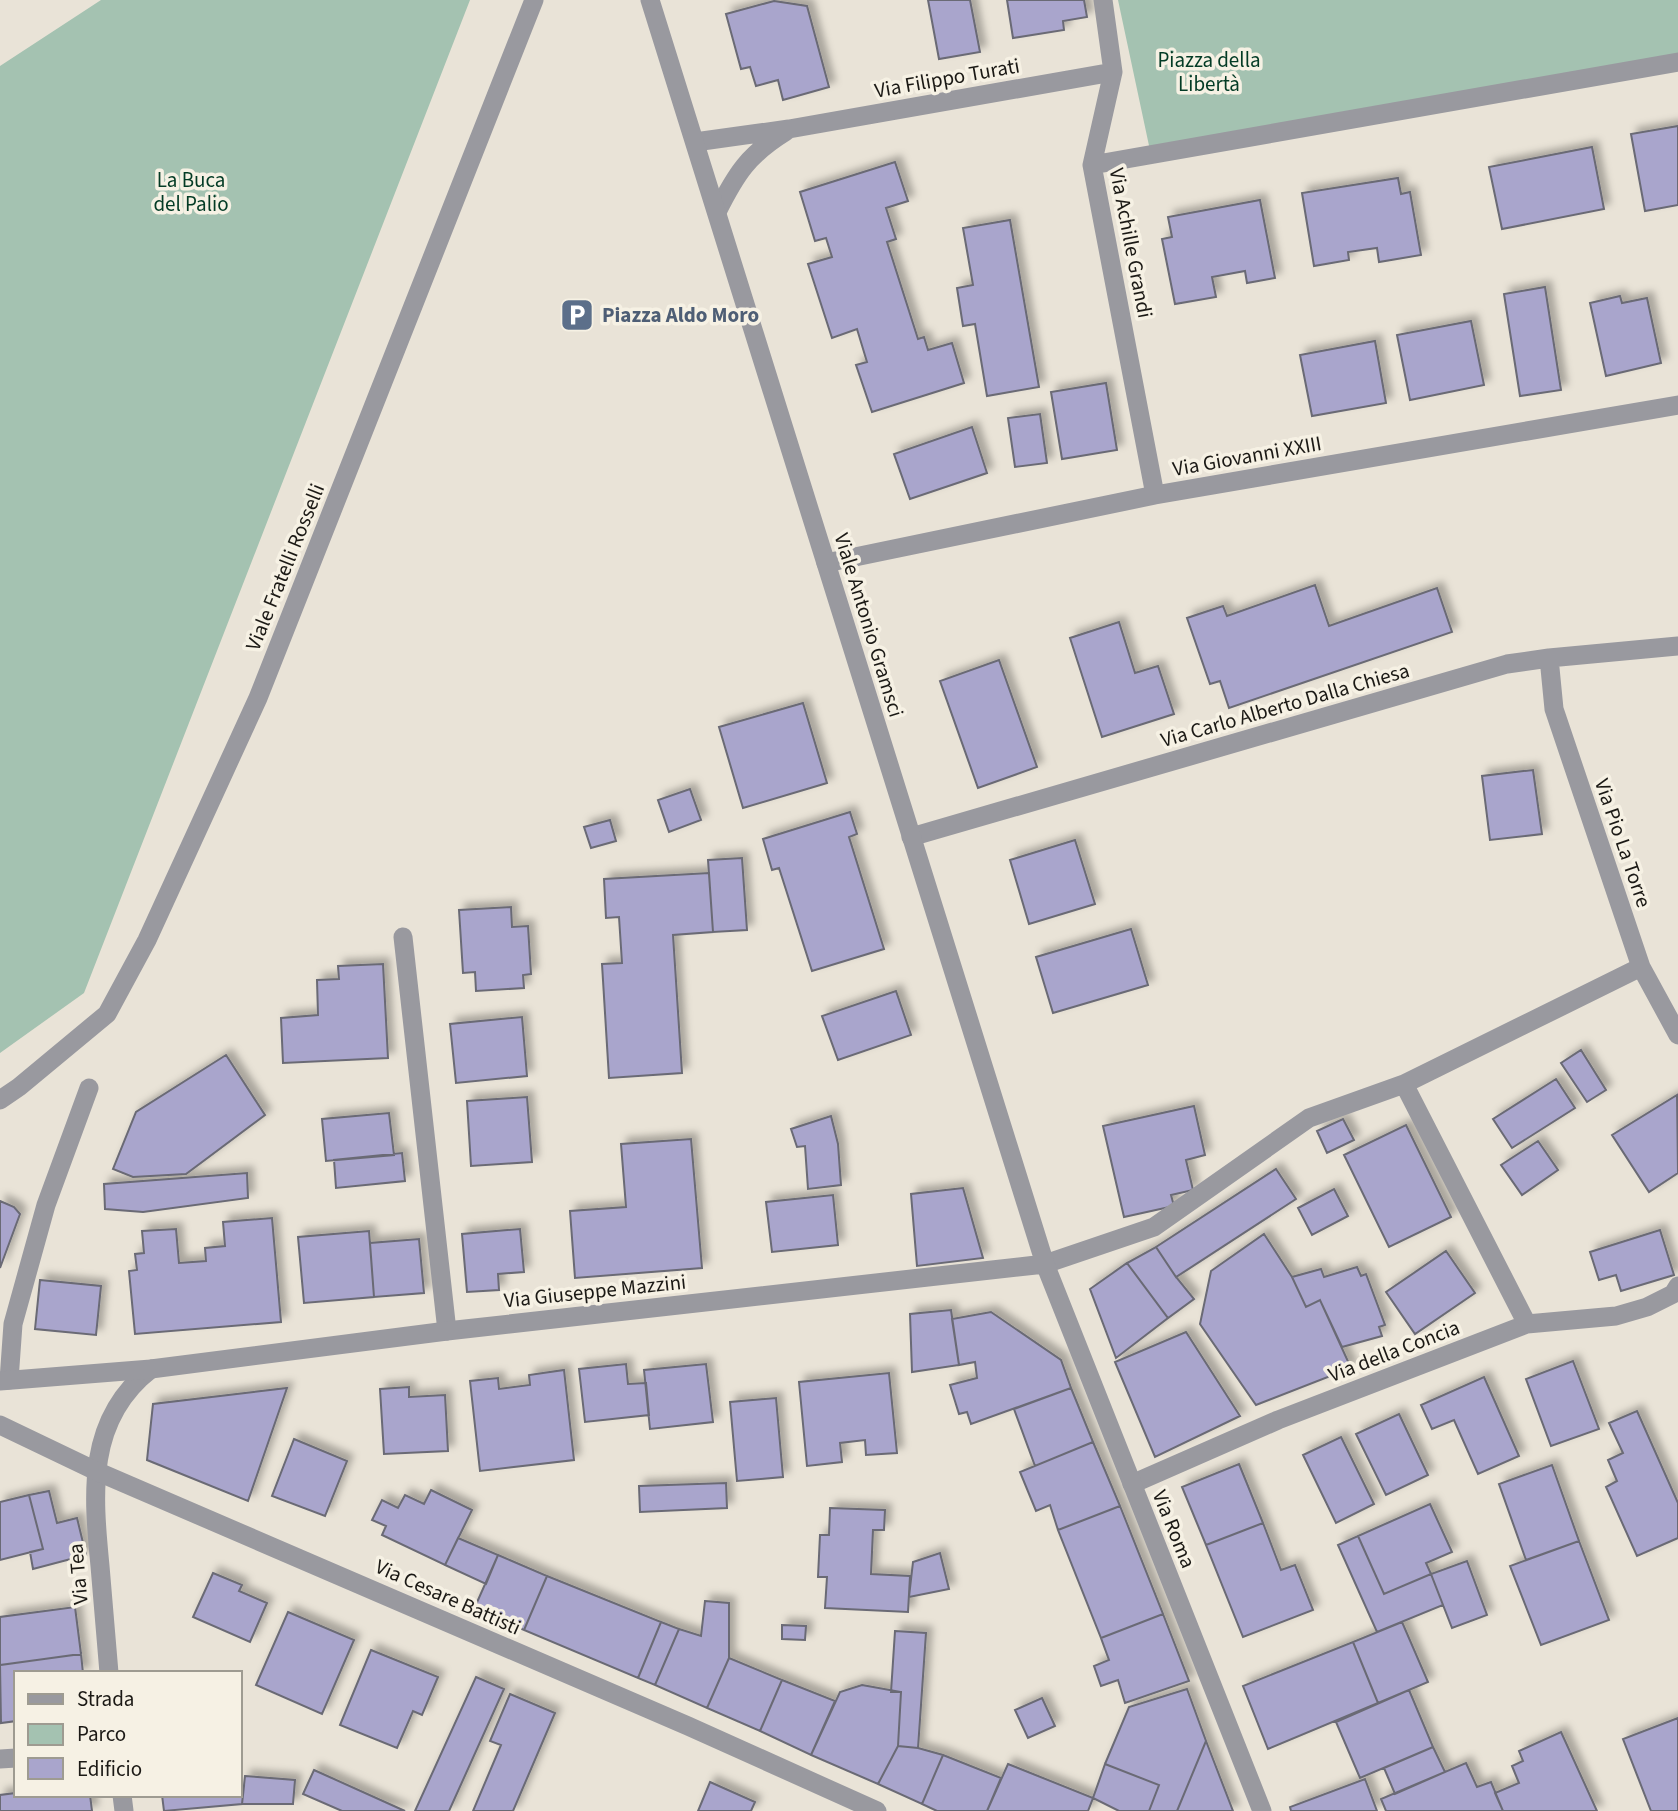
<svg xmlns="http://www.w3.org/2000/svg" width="1678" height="1811" font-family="'Source Sans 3',sans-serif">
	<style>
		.green { fill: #a4c2b1 }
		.building { fill: #a9a5cc; stroke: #6a6a75; stroke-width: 2; filter: url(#shadow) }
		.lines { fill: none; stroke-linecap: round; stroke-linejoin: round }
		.minor { stroke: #99999f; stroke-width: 19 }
		.tertiary { stroke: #99999f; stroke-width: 19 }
		.labels { text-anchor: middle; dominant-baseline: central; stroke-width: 7; stroke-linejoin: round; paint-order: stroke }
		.park-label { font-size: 21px; fill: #033b25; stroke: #f6f1e4 }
		.street-label { font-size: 21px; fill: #1b1915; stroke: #f6f1e4 }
		.service-label { font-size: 21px; font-weight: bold; fill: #4e5e75; stroke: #f6f1e4; text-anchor: start }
	</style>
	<defs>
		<filter id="shadow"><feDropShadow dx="6" dy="-6" stdDeviation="3.5" flood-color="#0004"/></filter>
	</defs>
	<rect width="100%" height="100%" fill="#e9e3d7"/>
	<path class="green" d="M101,0h369l-386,993 -84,60v-987z
		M1118,0h560v62l-527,93z"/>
	<path class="building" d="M928,0h42l10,52 -41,7z
		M1007,0h77l3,17 -24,4 1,9 -51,8z
		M774,1l33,5 22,81 -46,13 -5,-20 -22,6 -6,-19 -9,2 -15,-55z
		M1678,126v79l-33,6 -14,-77z
		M1592,147l12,62 -102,20 -13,-62z
		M895,162l13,39 -22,7 10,31 -9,3 31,97 6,-2 4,13 24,-7 12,40 -92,29 -16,-47 11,-3 -10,-33 -25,9 -24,-74 24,-7 -6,-19 -11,3 -15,-49z
		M1398,178l3,16 9,-2 11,63 -42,7 -2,-14 -29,4 1,8 -35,6 -12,-73z
		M1260,200l15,78 -28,5 -2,-12 -33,6 4,20 -41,7 -13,-65 10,-2 -4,-20z
		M1010,220l29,167 -52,9 -12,-72 -12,2 -6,-38 16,-3 -10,-57z
		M1545,287l16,103 -41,6 -16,-102z
		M1620,296l2,7 25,-5 14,65 -55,13 -16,-73z
		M1471,321l13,64 -74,15 -13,-65z
		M1375,341l11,62 -74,13 -12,-61z
		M1106,383l11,67 -55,9 -11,-67z
		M1040,414l7,49 -32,4 -7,-49z
		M972,427l15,46 -77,26 -16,-45z
		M1315,585l14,41 108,-38 15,44 -223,76 -9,-27 -10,3 -23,-66 36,-12 4,10z
		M1119,622l16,51 23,-7 16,48 -72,23 -32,-99z
		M999,660l38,107 -59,21 -38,-107z
		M803,703l24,80 -84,25 -24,-81z
		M1533,770l9,64 -52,6 -8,-64z
		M690,789l11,31 -32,12 -11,-32z
		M850,812l7,22 -8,3 35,112 -72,22 -33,-103 -7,2 -9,-31z
		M610,820l6,21 -25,7 -7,-21z
		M1075,840l20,64 -66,20 -19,-64z
		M742,858l5,72 -34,2 -5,-72z
		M709,873l4,59 -40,3 9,138 -73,5 -7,-114 20,-1 -3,-46 -13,1 -2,-39z
		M511,907l1,20 16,-1 3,48 -8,1 1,13 -48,3 -1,-19 -12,1 -4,-63z
		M1131,929l17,56 -95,28 -17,-56z
		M383,964l5,94 -105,5 -2,-45 37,-3 -1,-35 22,-1 -1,-13z
		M896,991l15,44 -73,25 -16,-44z
		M522,1017l5,59 -71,7 -6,-59z
		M1581,1050l25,40 -19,12 -26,-39z
		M226,1055l39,60 -79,59 -53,3 -20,-8 23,-57z
		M1556,1079l19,29 -63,40 -19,-29z
		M1677,1095l1,78 -29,19 -37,-57z
		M527,1097l5,65 -61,4 -4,-65z
		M1194,1106l11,49 -19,5 7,30 -22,5 3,11 -50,11 -21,-91z
		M389,1113l5,42 -68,6 -4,-42z
		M831,1116l7,28 3,41 -33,4 -3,-43 -8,1 -6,-18z
		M1343,1119l11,21 -27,13 -10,-22z
		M1406,1125l45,92 -62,30 -45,-92z
		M691,1139l11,129 -127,10 -5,-67 56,-4 -5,-63z
		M1538,1141l20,29 -36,25 -21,-30z
		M402,1153l3,28 -69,7 -2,-28z
		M1276,1169l20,30 -120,78 -20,-30z
		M247,1173l1,25 -105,14 -38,-3 -1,-25z
		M963,1188l20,70 -66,8 -6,-72z
		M1334,1189l14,27 -36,19 -14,-27z
		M833,1195l5,50 -66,7 -6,-50z
		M0,1201l14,6 6,7 -20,54z
		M272,1218l9,104 -146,12 -6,-63 8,-1 -2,-16 9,-1 -2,-22 34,-2 3,34 27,-2 -1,-13 20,-2 -2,-24z
		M520,1229l4,43 -26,2 1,16 -32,2 -5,-58z
		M1660,1230l14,45 -53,16 -5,-16 -17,5 -9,-28z
		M369,1231l5,66 -70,6 -6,-66z
		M1264,1234l28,43 14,30 14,-7 31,68 -95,37 -56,-81 11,-53z
		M419,1239l5,54 -50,4 -4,-54z
		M1156,1247l20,30 18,22 -26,19 -41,-55z
		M1446,1251l29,42 -60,41 -29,-42z
		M1127,1263l41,55 -52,40 -26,-69z
		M1357,1267l4,9 5,-2 19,51 -6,2 3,9 -40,11 -22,-47 -14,7 -14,-30 29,-8 3,8z
		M40,1280l61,6 -5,49 -61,-6z
		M951,1310l8,55 -47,7 -2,-58z
		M991,1312l70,48 10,28 -100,36 -4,-12 -8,2 -9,-29 27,-7 -2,-16 -16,3 -7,-46z
		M1186,1332l54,84 -85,41 -40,-95z
		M1573,1361l26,68 -48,17 -25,-67z
		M626,1364l2,20 18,-1 3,32 -64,7 -6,-53z
		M706,1364l7,58 -63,7 -6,-59z
		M564,1370l10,90 -94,11 -10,-90 28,-3 1,11 31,-4 -1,-10z
		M889,1373l8,80 -31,2 -1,-15 -25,3 2,19 -35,4 -8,-84z
		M1484,1377l35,79 -41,18 -24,-54 -22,9 -11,-24z
		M409,1387v10l36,-2 3,56 -64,3 -4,-65z
		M287,1388l-39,113 -101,-41 6,-56z
		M1071,1388l22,54 -58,24 -21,-57z
		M776,1398l7,79 -46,4 -7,-79z
		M1637,1411l41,92v35l-41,18 -31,-69 11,-6 -9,-21 15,-7 -14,-30z
		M1399,1414l29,61 -42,20 -30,-61z
		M1341,1437l33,67 -38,19 -33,-68z
		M294,1439l53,22 -22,55 -53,-20z
		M1093,1442l27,64 -62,24 -8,-25 -14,6 -16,-39z
		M1239,1464l24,59 -57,22 -24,-58z
		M1552,1465l27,76 -53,19 -27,-76z
		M726,1483l1,25 -87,4 -1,-26z
		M431,1490l41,20 -27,55 -63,-30 4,-9 -14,-6 10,-20 16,8 7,-13 19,9z
		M49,1491l8,32 20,-5 9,37 -53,14 -3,-17 13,-3 -14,-54z
		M29,1495l14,54 -43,11v-58z
		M1430,1504l22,48 -26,11 5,11 -47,20 -26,-58z
		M1120,1506l43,108 -62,24 -43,-108z
		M830,1508l55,2 -1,20h-11l-2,44 39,2 -2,36 -83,-4 2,-31h-9l2,-42h9z
		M1263,1523l18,47 14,-5 18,45 -70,27 -37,-92z
		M1358,1536l26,58 47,-20 12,31 -66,27 -39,-87z
		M458,1538l40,17 -12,29 -41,-19z
		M1579,1541l30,79 -68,25 -31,-79z
		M940,1553l9,36 -40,8 4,-35z
		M498,1555l49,21 -23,54 -50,-21z
		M1467,1561l20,54 -35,13 -21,-54z
		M213,1573l29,12 -3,6 28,12 -17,39 -57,-25z
		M547,1576l114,46 -23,56 -114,-48z
		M705,1601l24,2v55l-22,50 -52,-23 24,-56 22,7z
		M75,1607l6,47 -81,11v-48z
		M288,1612l66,28 -32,74 -66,-29z
		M1163,1614l26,67 -64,22 -7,-23 -17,6 -7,-20 15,-6 -8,-22z
		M661,1622l18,7 -24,56 -17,-7z
		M1402,1622l26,60 -50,21 -25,-61z
		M782,1625l24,1 -1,14 -23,-1z
		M895,1631l31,2 -8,115 -20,-2 3,-54h-10z
		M1353,1642l25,61 -110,46 -25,-63z
		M371,1650l67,27 -16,38 -9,-4 -16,37 -57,-23z
		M81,1654l2,19h-67v48l-15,2 -1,-58z
		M729,1658l53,22 -22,51 -53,-23z
		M476,1677l28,12 -55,122h-34z
		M782,1680l53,21 -24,54 -51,-24z
		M862,1685l39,7 -3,54 -20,38 -67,-29 29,-63z
		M1187,1689l19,52 -29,70h-28l10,-26 -54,-21 24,-57z
		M1409,1690l24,57 -73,31 -24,-56z
		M510,1694l45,19 -42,98h-40l28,-66 -11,-4z
		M1042,1698l13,28 -27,12 -13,-28z
		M1678,1718v93h-27l-28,-72z
		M1561,1732l36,79h-94l-8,-18 24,-10 -7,-17 11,-5 -4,-10z
		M1206,1741l27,70h-56z
		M898,1746l20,2 25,7 -21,49 -44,-20z
		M1433,1747l12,25 -50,22 -11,-26z
		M943,1755l58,23 -14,33h-50l-15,-7z
		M1466,1763l11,24 14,-5 12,29h-117l-5,-12z
		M1008,1764l85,34 -5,13h-101z
		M1105,1764l54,21 -10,26h-30l-26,-13z
		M314,1770l91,41h-63l-39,-17z
		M245,1776l50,4 -2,24h-51z
		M1365,1779l12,32h-86l-1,-4z
		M710,1782l45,20 -4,9h-53z
		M240,1786h4l-2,18 -78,7 -2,-16h78z
		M16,1793v2h74l2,16h-92v-16z"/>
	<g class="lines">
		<path class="minor" d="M1103,0l10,72 -21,93 63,330
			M695,142l94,-13 324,-57
			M1092,165l586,-103
			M717,212c19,-38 31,-57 68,-80
			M826,563l329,-68 523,-90
			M1549,658l5,51 87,258 37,68
			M911,837l596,-173 42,-6 129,-12
			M403,937l44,394
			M1404,1084l123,240
			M1045,1264l109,-37 155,-109 95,-34 237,-117
			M9,1380l4,-56 33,-119 43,-117
			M1132,1484l146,-64 249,-96 89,-8 31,-9 26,-13 5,-8
			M109,1673c-3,-36 -6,-71 -9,-107 -7,-72 -14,-147 51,-197
			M0,1759l16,-1
			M122,1795l2,16"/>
		<path class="tertiary" d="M650,0l395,1264 217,547
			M0,1100l19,-13 88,-73 40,-74 111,-242 276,-698
			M0,1381l151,-12 296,-38 598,-67
			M0,1425l96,46 592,255 189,85"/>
	</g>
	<defs>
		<symbol id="parking-square" viewBox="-11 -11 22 22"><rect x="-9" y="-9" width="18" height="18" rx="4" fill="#5c6f8a" stroke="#f6f1e4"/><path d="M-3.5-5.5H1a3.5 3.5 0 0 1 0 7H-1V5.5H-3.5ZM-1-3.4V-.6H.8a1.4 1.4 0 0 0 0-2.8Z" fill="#fff"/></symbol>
	</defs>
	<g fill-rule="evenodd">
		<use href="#parking-square" x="558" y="296" width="38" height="38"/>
	</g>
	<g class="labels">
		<g class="park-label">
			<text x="1209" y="60">Piazza della<tspan x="1209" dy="24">Libertà</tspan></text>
			<text x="191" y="180">La Buca<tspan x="191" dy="24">del Palio</tspan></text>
		</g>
		<g class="street-label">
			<text transform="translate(947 78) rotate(-10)">Via Filippo Turati</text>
			<text transform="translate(1131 243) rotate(79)">Via Achille Grandi</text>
			<text transform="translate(1247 456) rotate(-10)">Via Giovanni XXIII</text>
			<text transform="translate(285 567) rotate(-68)">Viale Fratelli Rosselli</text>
			<text transform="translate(869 625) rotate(73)">Viale Antonio Gramsci</text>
			<text transform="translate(1285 705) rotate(-16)">Via Carlo Alberto Dalla Chiesa</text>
			<text transform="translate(1623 843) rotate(71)">Via Pio La Torre</text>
			<text transform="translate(595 1291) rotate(-6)">Via Giuseppe Mazzini</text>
			<text transform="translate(1394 1351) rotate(-21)">Via della Concia</text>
			<text transform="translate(1174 1529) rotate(68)">Via Roma</text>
			<text transform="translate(78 1574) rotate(-95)">Via Tea</text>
			<text transform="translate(448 1597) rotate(24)">Via Cesare Battisti</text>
		</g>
		<g class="service-label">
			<text x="602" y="315">Piazza Aldo Moro</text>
		</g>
	</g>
	<rect x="14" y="1671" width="228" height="126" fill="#f6f1e4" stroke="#9e9b91" stroke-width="2"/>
	<rect x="28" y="1694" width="35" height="10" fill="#99999f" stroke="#9e9b91" stroke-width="2"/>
	<text x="77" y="1706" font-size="21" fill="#1b1915">Strada</text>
	<rect x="28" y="1724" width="35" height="21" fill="#a4c2b1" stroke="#9e9b91" stroke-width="2"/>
	<text x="77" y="1741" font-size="21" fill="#1b1915">Parco</text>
	<rect x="28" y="1758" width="35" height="21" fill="#a9a5cc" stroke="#9e9b91" stroke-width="2"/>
	<text x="77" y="1776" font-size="21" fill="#1b1915">Edificio</text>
</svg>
